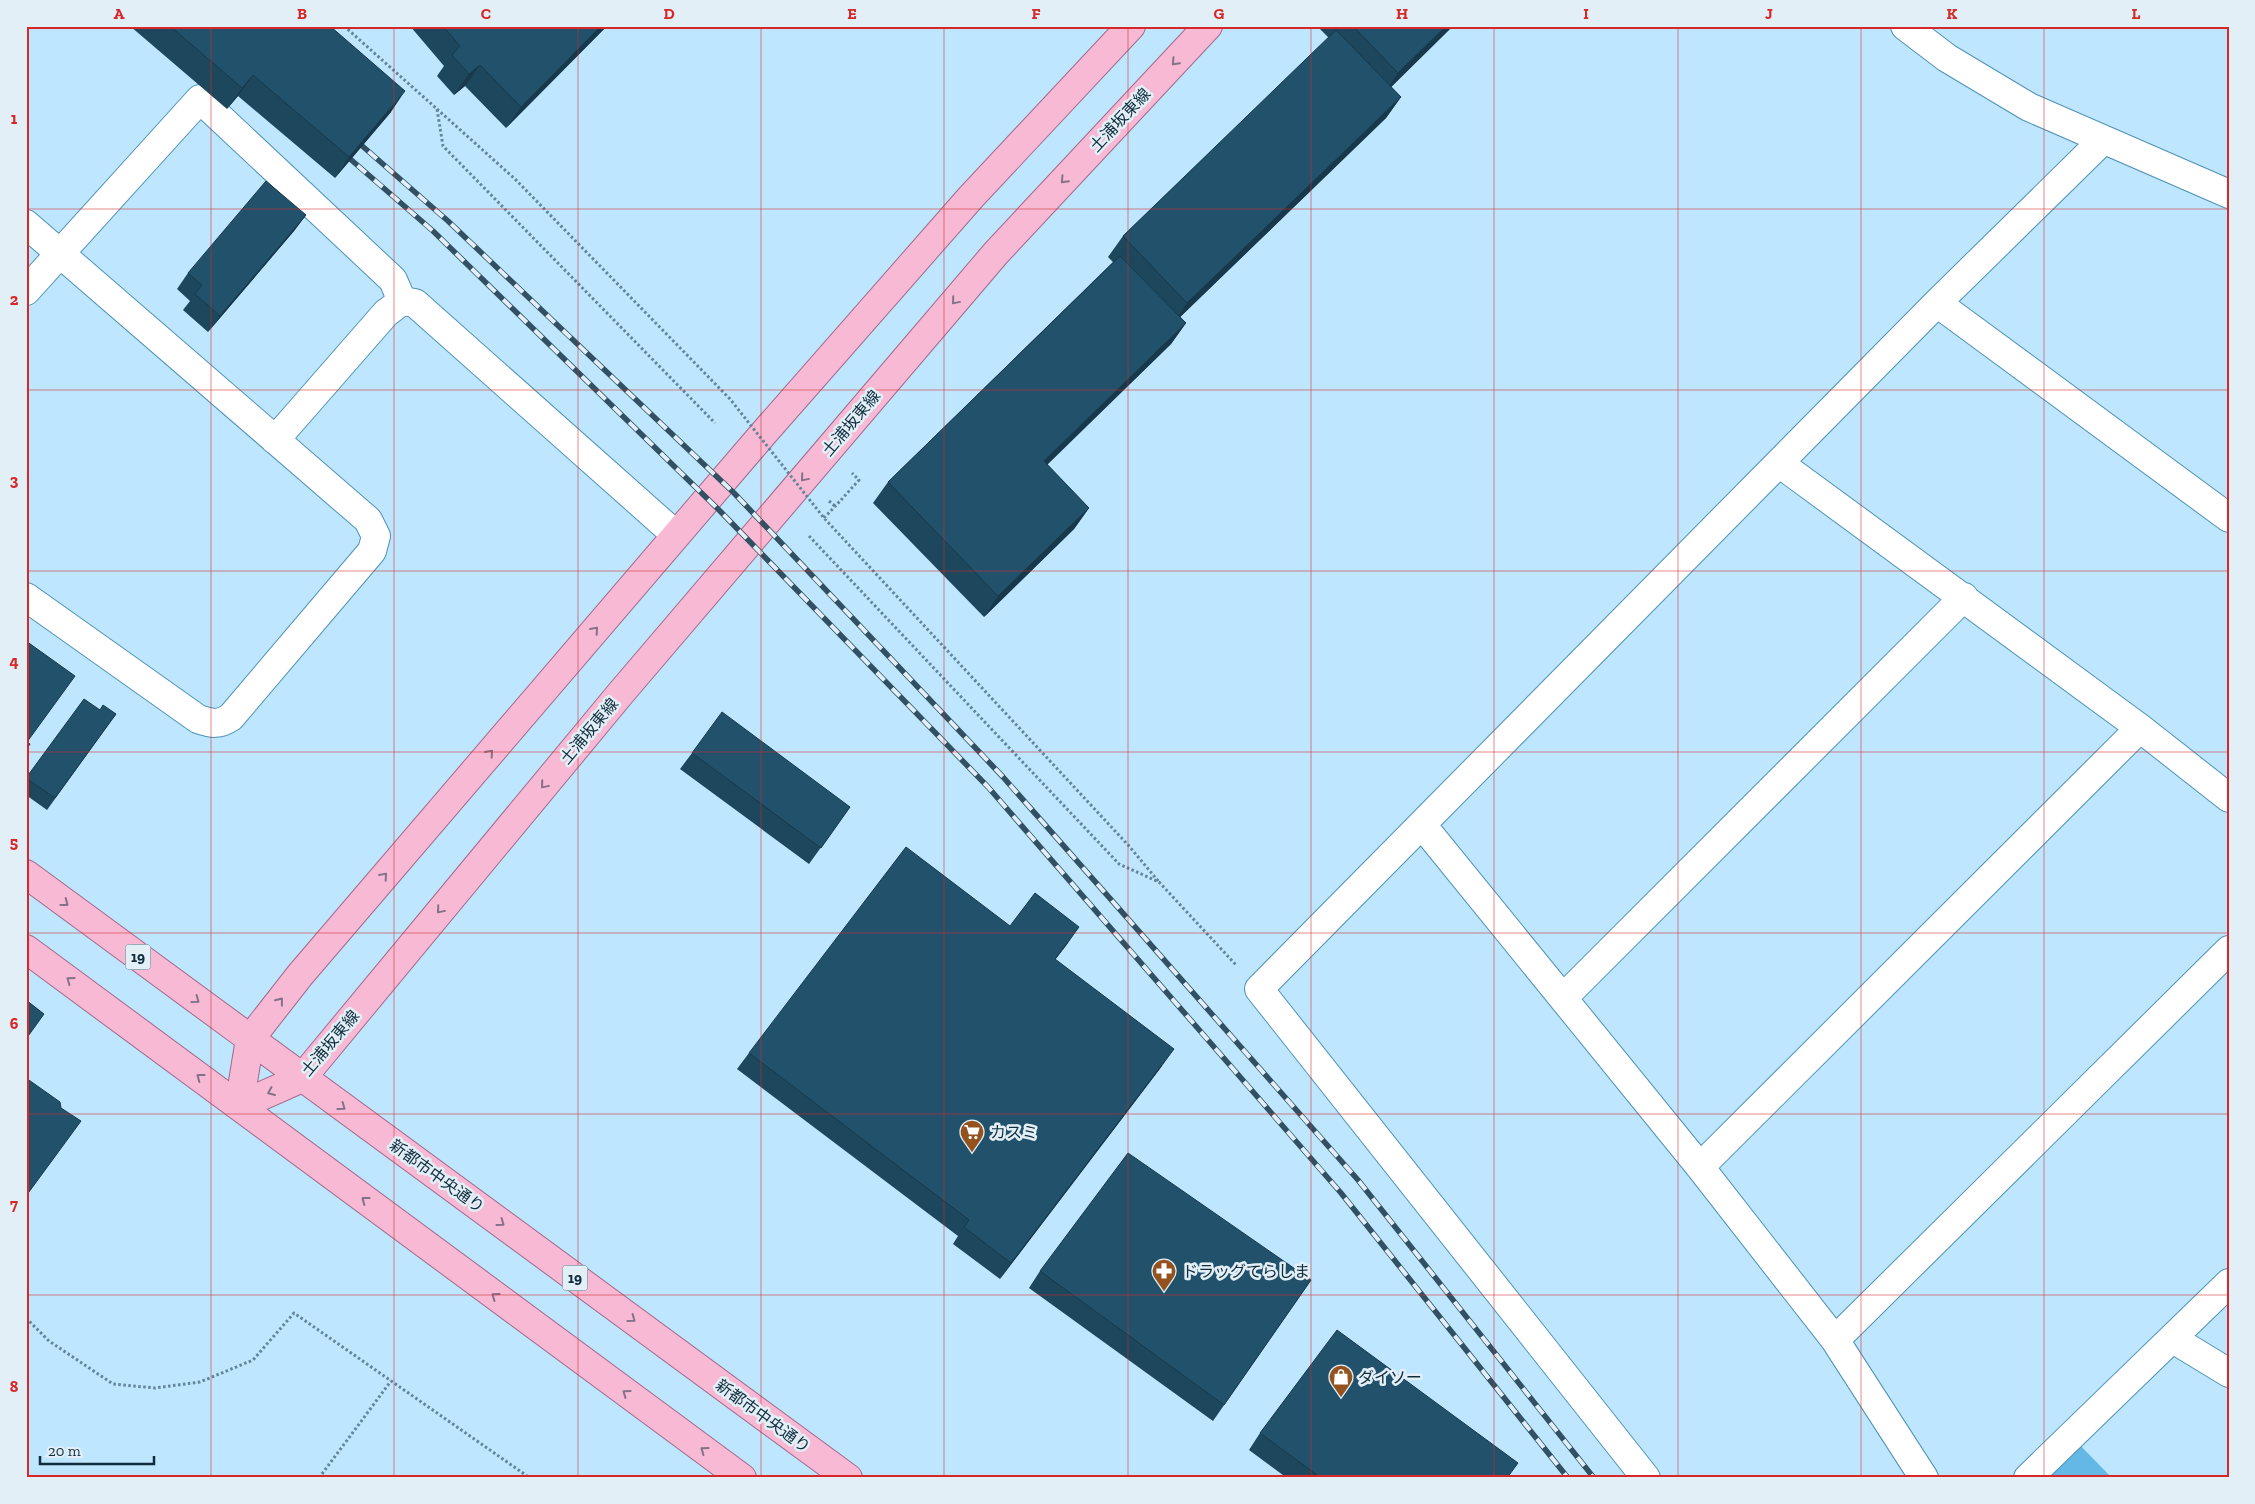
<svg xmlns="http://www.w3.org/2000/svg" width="2255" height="1504" font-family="'Zilla Slab','Noto Sans JP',serif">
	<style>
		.green { fill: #64b8e6 }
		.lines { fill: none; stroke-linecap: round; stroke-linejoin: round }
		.minor-casing { stroke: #4e92b7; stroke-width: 30 }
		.major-casing { stroke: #a36a8b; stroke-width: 30 }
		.path { stroke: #638598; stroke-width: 3; stroke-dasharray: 2.5 2.5; stroke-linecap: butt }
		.minor { stroke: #fff; stroke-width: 28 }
		.major { stroke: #f7b9d3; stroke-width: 28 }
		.rail-casing { stroke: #315061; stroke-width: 5.5 }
		.rail { stroke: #e2eff7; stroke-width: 4; stroke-dasharray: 11; stroke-linecap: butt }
		.path-bridge { stroke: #638598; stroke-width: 3; stroke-dasharray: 2.5 2.5; stroke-linecap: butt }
		.wall { fill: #1d475c }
		.shaded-wall { fill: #18394b }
		.building { fill: #22526b; stroke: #18394b }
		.oneway { stroke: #847388 }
		.grid { fill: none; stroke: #d62828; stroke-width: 1; stroke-opacity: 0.55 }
		.labels { text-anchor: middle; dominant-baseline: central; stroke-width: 5; stroke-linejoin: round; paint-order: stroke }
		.shield { fill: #e2eff7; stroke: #4f6774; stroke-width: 1 }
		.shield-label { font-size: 15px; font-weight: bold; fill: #102d3c }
		.street-label { font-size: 16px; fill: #102d3c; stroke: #e2eff7 }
		.poi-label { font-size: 16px; fill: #102d3c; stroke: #e2eff7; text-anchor: start }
		.neatline { fill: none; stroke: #d62828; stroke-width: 2 }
		.grid-label { font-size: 16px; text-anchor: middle; font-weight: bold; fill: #d62828 }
	</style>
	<rect width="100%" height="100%" fill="#bee6fe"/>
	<path class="green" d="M2071,1436l41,42h-84z"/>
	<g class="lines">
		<defs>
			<path id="minor" d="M1905,26l42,32 82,49 200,87
				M26,224l342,296 8,16 -4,15 -141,166c-12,8 -19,7 -33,2l-172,-122
				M26,291l174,-192 193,181 9,21
				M1937,303l292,215
				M275,440l111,-127 16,-12 13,2 261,232
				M1779,463l361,265 89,70
				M1423,826l277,341 135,173 89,138
				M1564,997l400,-400
				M1700,1167l440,-439
				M2173,1339l56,34
				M1835,1340l394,-390
				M1646,1478l-387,-489 678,-686 166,-163
				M2028,1478l201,-195"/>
			<path id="major" d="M26,874l822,604
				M26,949l716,529
				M239,1106l63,-28 318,-384 376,-441 212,-227
				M239,1106l11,-67 50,-64 463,-541 208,-237 160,-171"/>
		</defs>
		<use href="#minor" class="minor-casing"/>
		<use href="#major" class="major-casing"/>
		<path class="path" d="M344,26l93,83 6,37 272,277
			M841,500l18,-20 -7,-7
			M829,501l7,6
			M809,536l310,328 40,18 77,83
			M26,1318l23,23 64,43 42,4 45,-6 53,-22 41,-47 236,165
			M319,1478l72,-97"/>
		<use href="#minor" class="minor"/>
		<use href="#major" class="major"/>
		<defs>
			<path id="rail" d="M352,137l96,84 286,272 269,284 355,403 236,298
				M341,151l92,80 287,280 268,276 353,406 227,285"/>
		</defs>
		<use href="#rail" class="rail-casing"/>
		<use href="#rail" class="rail"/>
		<path class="path-bridge" d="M437,109l78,70 215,220 94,119 305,328 30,36
			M824,518l17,-18"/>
	</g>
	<path class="wall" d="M130,26h200l61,86 -56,66 -97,-82 -11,13z
		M410,26h197l-101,102 -41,-42 -11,9 -17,-19 7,-10z
		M1321,26h132l-62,61 10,10 -15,21 -206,199 6,6 -15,21 -124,121 42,43 -15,21 -90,88 -111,-114 15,-21 225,-220 -5,-5 15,-21 206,-198 -10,-10z
		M306,215l-12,16 -86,101 -25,-22 7,-9 -13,-12 11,-16z
		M100,710l16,4 -69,96 -21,-15v-17z
		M692,753l158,54 -41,57 -129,-95z
		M1068,943l-13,17 107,106 -162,213 -47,-35 5,-8 -221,-167 12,-16z
		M1040,1271l271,9 -98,141 -184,-133z
		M1260,1433l248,45h-221l-38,-28z"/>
	<path class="shaded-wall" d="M601,26h6l-101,102 15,-21z
		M1446,26h7l-69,68 14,-21z
		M480,65l-15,21 -11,9 15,-21z
		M253,75l-15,21 -11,13 15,-21z
		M405,91l-14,21 -56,66 14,-21z
		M1401,97l-15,21 -213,206 14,-21z
		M306,215l-12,16 -86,101 12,-16z
		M1186,323l-15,21 -142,138 15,-21z
		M1089,508l-15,21 -90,88 14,-21z
		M1079,927l-11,16 -25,32z
		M1174,1049l-12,17 -162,213 11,-16z"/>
	<path class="building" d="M170,26h160l75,65 -56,66 -96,-82 -11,13z
		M443,26h158l-80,81 -41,-42 -11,9 -17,-19 8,-9z
		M1353,26h93l-48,47z
		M1336,30l65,67 -214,206 -64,-67z
		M266,181l40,34 -86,101 -25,-22 7,-9 -14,-12z
		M1120,256l66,67 -142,138 45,47 -91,88 -110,-114z
		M26,641l49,35 -48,66 3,2 -4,6z
		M84,699l16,11 3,-5 13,9 -61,84 -29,-20z
		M722,712l128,95 -29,41 -129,-95z
		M906,847l104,79 25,-33 44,34 -24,32 119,90 -163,214 -47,-36 5,-7 -220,-167z
		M26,1000l18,14 -18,25z
		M26,1078l34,24 1,6 20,13 -55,75z
		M1128,1153l183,127 -87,125 -184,-134z
		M1337,1330l181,133 -11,15h-186l-61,-45z"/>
	<defs><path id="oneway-chevron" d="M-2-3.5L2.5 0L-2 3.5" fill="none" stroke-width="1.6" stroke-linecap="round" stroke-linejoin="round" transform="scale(1.25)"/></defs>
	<g class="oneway">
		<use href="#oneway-chevron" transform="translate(1175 62) rotate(133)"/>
		<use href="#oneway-chevron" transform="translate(1064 180) rotate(133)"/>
		<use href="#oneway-chevron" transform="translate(955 301) rotate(130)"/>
		<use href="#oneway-chevron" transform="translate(804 478) rotate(130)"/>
		<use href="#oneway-chevron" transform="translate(595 630) rotate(-49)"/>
		<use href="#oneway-chevron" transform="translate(490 753) rotate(-49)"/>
		<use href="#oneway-chevron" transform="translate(544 785) rotate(130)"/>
		<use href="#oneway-chevron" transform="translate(384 876) rotate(-49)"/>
		<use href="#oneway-chevron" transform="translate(65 903) rotate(37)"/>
		<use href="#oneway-chevron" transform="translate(440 910) rotate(130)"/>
		<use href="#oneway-chevron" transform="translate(70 980) rotate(-144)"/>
		<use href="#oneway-chevron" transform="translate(196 1000) rotate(36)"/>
		<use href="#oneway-chevron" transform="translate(280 1001) rotate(-52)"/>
		<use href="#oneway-chevron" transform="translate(200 1077) rotate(-143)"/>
		<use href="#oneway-chevron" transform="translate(271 1092) rotate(156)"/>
		<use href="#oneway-chevron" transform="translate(342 1107) rotate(36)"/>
		<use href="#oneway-chevron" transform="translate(365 1200) rotate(-143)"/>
		<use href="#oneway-chevron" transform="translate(501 1223) rotate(36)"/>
		<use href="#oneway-chevron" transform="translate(495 1296) rotate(-144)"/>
		<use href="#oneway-chevron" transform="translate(632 1319) rotate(36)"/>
		<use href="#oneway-chevron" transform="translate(626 1393) rotate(-144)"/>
		<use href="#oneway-chevron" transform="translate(704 1450) rotate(-144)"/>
	</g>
	<path class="grid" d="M211,26v1452M394,26v1452M578,26v1452M761,26v1452M944,26v1452M1128,26v1452M1311,26v1452M1494,26v1452M1678,26v1452M1861,26v1452M2044,26v1452M26,209h2203M26,390h2203M26,571h2203M26,752h2203M26,933h2203M26,1114h2203M26,1295h2203"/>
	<defs>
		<symbol id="supermarket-pin" viewBox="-11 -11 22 30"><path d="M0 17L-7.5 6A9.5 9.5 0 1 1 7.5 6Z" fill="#94521f" stroke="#e2eff7"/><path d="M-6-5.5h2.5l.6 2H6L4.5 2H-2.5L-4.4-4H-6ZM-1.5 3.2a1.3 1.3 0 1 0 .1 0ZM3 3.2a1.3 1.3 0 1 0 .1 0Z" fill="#fff"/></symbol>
		<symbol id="pharmacy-pin" viewBox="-11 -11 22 30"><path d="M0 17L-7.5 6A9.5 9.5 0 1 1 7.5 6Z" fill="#94521f" stroke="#e2eff7"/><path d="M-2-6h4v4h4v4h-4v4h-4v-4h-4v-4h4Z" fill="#fff"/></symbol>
		<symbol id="shop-pin" viewBox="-11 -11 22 30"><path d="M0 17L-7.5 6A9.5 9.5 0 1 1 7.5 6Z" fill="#94521f" stroke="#e2eff7"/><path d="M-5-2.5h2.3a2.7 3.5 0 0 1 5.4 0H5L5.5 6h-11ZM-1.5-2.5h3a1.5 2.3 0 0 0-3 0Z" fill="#fff"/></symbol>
	</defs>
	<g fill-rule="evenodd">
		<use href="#supermarket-pin" x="958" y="1118" width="28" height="38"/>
		<use href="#pharmacy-pin" x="1150" y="1257" width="28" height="38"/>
		<use href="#shop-pin" x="1327" y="1363" width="28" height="38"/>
	</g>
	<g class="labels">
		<g class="shield">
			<rect x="125.5" y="944.5" width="25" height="25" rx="4"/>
			<rect x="562.5" y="1265.5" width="25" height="25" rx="4"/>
		</g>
		<g class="shield-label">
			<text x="138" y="957">19</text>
			<text x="575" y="1278">19</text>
		</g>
		<g class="street-label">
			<text transform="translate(1120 120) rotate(-47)">土浦坂東線</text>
			<text transform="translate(851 423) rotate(-50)">土浦坂東線</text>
			<text transform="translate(589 731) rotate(-50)">土浦坂東線</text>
			<text transform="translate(330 1043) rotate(-50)">土浦坂東線</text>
			<text transform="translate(437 1176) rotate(36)">新都市中央通り</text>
			<text transform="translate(763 1416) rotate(36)">新都市中央通り</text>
		</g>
		<g class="poi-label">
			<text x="990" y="1132">カスミ</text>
			<text x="1182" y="1271">ドラッグてらしま</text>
			<text x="1358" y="1377">ダイソー</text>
		</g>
	</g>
	<rect width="2255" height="1504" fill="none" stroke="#e2eff7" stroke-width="55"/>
	<path d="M40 1456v8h114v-8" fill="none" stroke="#102d3c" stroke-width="2.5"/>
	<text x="48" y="1456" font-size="15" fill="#102d3c" stroke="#e2eff7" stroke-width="4" paint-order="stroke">20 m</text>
	<rect x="28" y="28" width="2200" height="1448" class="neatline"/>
	<g class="grid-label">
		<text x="119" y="19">A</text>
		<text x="302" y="19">B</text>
		<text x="486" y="19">C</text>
		<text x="669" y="19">D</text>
		<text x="852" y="19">E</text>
		<text x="1036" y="19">F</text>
		<text x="1219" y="19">G</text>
		<text x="1402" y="19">H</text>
		<text x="1586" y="19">I</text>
		<text x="1769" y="19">J</text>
		<text x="1952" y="19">K</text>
		<text x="2136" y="19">L</text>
		<text x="14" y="124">1</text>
		<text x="14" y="305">2</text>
		<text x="14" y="486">3</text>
		<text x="14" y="667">4</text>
		<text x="14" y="848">5</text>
		<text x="14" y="1029">6</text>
		<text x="14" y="1210">7</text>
		<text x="14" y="1392">8</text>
	</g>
</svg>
